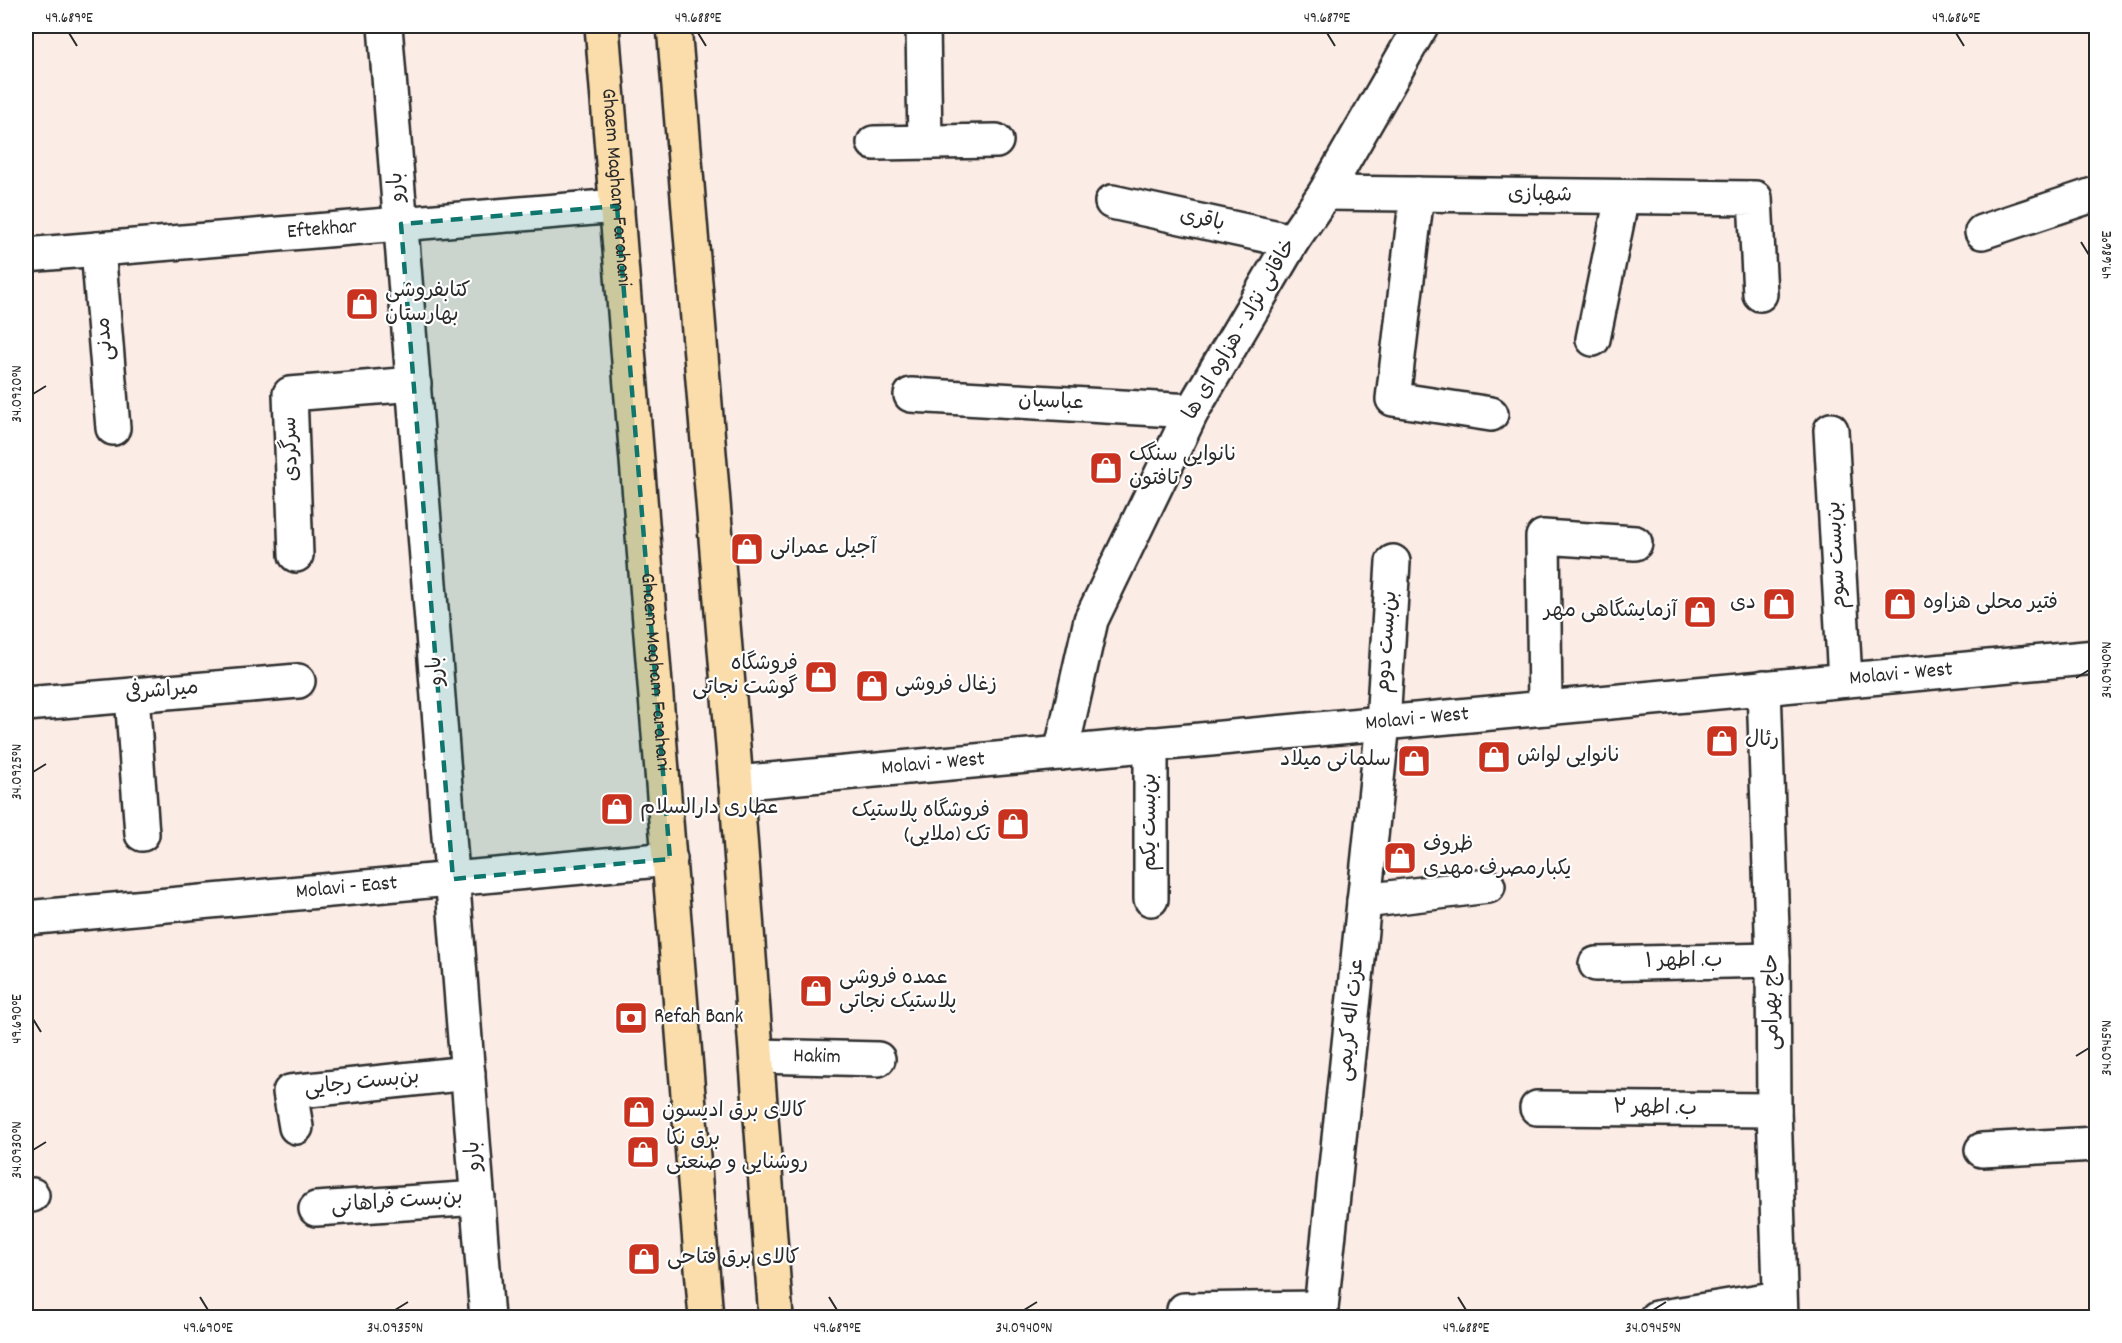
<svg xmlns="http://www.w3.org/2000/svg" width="2122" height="1343" font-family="Dekko,'Playpen Sans Arabic',sans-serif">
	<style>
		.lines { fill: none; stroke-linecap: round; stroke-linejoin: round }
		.minor-casing { stroke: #2b2b2b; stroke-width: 38 }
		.major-casing { stroke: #2b2b2b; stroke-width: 38 }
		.minor { stroke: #fff; stroke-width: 33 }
		.major { stroke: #faddab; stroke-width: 33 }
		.marked { fill: #0f766e; fill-opacity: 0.2; stroke: #0f766e; stroke-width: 4.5; stroke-dasharray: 12 8; stroke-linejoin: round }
		.ticks { fill: none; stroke: #2b2b2b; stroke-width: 2 }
		.labels { text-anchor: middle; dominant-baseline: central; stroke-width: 4.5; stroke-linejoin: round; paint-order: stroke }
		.street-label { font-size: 21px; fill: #2b2b2b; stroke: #fff }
		.poi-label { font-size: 21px; fill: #2b2b2b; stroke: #fff; text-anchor: start }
		.neatline { fill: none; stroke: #2b2b2b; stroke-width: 2 }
		.ticks-label { font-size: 15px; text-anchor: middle; fill: #2b2b2b }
	</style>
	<rect width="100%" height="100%" fill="#fcece6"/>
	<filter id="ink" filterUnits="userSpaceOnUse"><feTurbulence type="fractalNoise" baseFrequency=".0167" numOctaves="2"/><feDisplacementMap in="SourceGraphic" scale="12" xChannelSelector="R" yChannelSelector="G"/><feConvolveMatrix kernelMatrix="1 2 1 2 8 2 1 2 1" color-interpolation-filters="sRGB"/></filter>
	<g filter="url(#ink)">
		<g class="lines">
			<defs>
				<g id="minor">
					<path d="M385,26l102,1292"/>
					<path d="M923,26l2,116"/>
					<path d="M874,143l122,-2"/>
					<path d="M1325,193l430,5 5,96"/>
					<path d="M1417,194l-24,205 98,15"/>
					<path d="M1112,202l180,39"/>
					<path d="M1982,232l114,-38"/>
					<path d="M98,249l15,179"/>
					<path id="s1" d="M26,255l591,-49"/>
					<path d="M1593,339l29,-142"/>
					<path d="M911,395l281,16"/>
					<path d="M1831,430l14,250"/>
					<path d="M296,555l-6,-161 124,-10"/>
					<path d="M1764,687l9,273 1,150 7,208"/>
					<path d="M132,695l10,139"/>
					<path d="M26,704l272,-23"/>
					<path d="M1545,708l-2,-171 92,6"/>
					<path d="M1151,744v155"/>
					<path d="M1061,753l30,-133 101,-209 100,-170 33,-48 96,-167"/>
					<path id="s2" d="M736,783l1360,-126"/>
					<path d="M1364,901l124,-15"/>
					<path id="s3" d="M26,918l644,-59"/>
					<path d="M1596,964l177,-4"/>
					<path id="s4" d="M757,1056l121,3"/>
					<path d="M1537,1108l237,2"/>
					<path d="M296,1127l-6,-35 178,-19"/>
					<path d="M1982,1150l114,-6"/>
					<path d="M26,1195h6"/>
					<path d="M316,1209l162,-11"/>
					<path d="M1184,1310l137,-2"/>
					<path d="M1320,1318l63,-595 10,-161"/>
					<path d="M1656,1318l123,-20"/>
				</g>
				<g id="major">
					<path id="s5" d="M602,26l104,1292"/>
					<path d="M674,26l62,757 40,535"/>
				</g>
			</defs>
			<use href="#minor" class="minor-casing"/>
			<use href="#major" class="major-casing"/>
			<use href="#minor" class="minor"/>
			<use href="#major" class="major"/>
		</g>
	</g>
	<path class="marked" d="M617,206l53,653 -217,20 -52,-655z"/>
	<path class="ticks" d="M69,33l8,13M698,33l8,13M1327,33l8,13M1956,33l8,13M2081,242l8,13M33,394l13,-8M2076,678l13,-8M33,772l13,-8M33,1019l8,13M2076,1056l13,-8M33,1150l13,-8M200,1297l8,13M829,1297l8,13M1458,1297l8,13M395,1310l13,-8M1024,1310l13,-8M1653,1310l13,-8"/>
	<defs>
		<symbol id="shop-square" viewBox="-11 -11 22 22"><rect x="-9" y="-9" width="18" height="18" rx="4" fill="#c8321e" stroke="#fff"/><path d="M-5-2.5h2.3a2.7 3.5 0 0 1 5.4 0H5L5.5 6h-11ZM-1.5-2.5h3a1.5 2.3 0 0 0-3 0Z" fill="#fff"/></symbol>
		<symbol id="bank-square" viewBox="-11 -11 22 22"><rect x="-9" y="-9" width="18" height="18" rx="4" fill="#c8321e" stroke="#fff"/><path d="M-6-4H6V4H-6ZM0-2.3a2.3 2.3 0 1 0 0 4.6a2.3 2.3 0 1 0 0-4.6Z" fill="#fff"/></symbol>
	</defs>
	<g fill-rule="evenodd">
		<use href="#shop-square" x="343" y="285" width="38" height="38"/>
		<use href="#shop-square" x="1087" y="449" width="38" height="38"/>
		<use href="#shop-square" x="728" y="530" width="38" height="38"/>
		<use href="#shop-square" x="1760" y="585" width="38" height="38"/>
		<use href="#shop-square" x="1881" y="585" width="38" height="38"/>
		<use href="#shop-square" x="1681" y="593" width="38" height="38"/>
		<use href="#shop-square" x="802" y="658" width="38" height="38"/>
		<use href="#shop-square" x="853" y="667" width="38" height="38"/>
		<use href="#shop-square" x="1703" y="722" width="38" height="38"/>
		<use href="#shop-square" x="1475" y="738" width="38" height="38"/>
		<use href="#shop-square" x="1395" y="742" width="38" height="38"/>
		<use href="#shop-square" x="598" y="790" width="38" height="38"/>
		<use href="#shop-square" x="994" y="805" width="38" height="38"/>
		<use href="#shop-square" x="1381" y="839" width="38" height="38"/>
		<use href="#shop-square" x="797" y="972" width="38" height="38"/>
		<use href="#bank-square" x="612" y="999" width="38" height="38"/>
		<use href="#shop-square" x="620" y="1093" width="38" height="38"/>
		<use href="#shop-square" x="624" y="1133" width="38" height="38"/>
		<use href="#shop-square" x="625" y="1240" width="38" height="38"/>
	</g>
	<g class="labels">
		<g class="street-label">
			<text transform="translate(398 187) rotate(-94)">بارو</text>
			<text stroke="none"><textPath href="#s5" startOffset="162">Ghaem Magham Farahani</textPath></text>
			<text transform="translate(1540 196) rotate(1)">شهبازی</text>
			<text transform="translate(1202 221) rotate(12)">باقری</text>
			<text stroke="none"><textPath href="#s1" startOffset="297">Eftekhar</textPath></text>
			<text transform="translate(1241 330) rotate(-60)">خاقانی نژاد - هزاوه ای ها</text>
			<text transform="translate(106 339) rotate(-95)">مدنی</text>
			<text transform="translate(1051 403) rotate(3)">عباسیان</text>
			<text transform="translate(292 449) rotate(-92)">سرگردی</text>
			<text transform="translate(1838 555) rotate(-93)">بن‌بست سوم</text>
			<text transform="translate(1388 642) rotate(-86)">بن‌بست دوم</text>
			<text transform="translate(437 671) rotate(-95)">بارو</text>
			<text stroke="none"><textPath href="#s5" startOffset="648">Ghaem Magham Farahani</textPath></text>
			<text stroke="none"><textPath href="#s2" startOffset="1170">Molavi - West</textPath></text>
			<text transform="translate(162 692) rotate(-5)">میراشرفی</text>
			<text stroke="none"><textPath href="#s2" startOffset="684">Molavi - West</textPath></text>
			<text stroke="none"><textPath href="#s2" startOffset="198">Molavi - West</textPath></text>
			<text transform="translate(1151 822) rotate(-90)">بن‌بست یکم</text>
			<text stroke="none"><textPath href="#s3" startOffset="322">Molavi - East</textPath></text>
			<text transform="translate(1684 962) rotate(-1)">ب. اطهر ۱</text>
			<text transform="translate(1773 1002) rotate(-91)">حاج بهرامی</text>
			<text transform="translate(1352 1020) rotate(-84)">عزت اله کریمی</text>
			<text stroke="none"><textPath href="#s4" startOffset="60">Hakim</textPath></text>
			<text transform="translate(362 1084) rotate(-6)">بن‌بست رجایی</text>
			<text transform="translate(1655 1109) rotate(1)">ب. اطهر ۲</text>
			<text transform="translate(475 1156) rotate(-94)">بارو</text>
			<text transform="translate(397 1203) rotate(-4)">بن‌بست فراهانی</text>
		</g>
		<g class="poi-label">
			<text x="385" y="292">کتابفروشی<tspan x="385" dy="24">بهارستان</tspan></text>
			<text x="1129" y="456">نانوایی سنگک<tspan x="1129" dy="24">و تافتون</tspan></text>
			<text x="770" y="549">آجیل عمرانی</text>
			<text x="1756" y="604" text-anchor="end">دی</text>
			<text x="1923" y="604">فتیر محلی هزاوه</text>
			<text x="1677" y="612" text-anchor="end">آزمایشگاهی مهر</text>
			<text x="798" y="665" text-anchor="end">فروشگاه<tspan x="798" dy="24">گوشت نجاتی</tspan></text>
			<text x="895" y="686">زغال فروشی</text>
			<text x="1745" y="741">رئال</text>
			<text x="1517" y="757">نانوایی لواش</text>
			<text x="1391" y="761" text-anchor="end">سلمانی میلاد</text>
			<text x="640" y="809">عطاری دارالسلام</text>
			<text x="990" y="812" text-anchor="end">فروشگاه پلاستیک<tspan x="990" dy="24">تک (ملایی)</tspan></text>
			<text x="1423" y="846">ظروف<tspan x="1423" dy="24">یکبارمصرف مهدی</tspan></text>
			<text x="839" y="979">عمده فروشی<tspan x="839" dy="24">پلاستیک نجاتی</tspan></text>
			<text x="654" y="1018">Refah Bank</text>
			<text x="662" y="1112">کالای برق ادیسون</text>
			<text x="666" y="1140">برق نکا<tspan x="666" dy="24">روشنایی و صنعتی</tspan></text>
			<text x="667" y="1259">کالای برق فتاحی</text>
		</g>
	</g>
	<rect width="2122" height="1343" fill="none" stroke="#fff" stroke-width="66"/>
	<rect x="33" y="33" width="2056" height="1277" class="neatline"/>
	<g class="ticks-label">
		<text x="69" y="22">49.689°E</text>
		<text x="698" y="22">49.688°E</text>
		<text x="1327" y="22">49.687°E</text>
		<text x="1956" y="22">49.686°E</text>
		<text transform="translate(2106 255) rotate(-90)" y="5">49.686°E</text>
		<text transform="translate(16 394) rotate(-90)" y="5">34.0920°N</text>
		<text transform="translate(2106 670) rotate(-90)" y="5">34.0940°N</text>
		<text transform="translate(16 772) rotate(-90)" y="5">34.0925°N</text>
		<text transform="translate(16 1019) rotate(-90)" y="5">49.690°E</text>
		<text transform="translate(2106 1048) rotate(-90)" y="5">34.0945°N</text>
		<text transform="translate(16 1150) rotate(-90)" y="5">34.0930°N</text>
		<text x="208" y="1332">49.690°E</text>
		<text x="395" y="1332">34.0935°N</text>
		<text x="837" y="1332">49.689°E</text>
		<text x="1024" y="1332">34.0940°N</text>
		<text x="1466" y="1332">49.688°E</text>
		<text x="1653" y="1332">34.0945°N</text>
	</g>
</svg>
